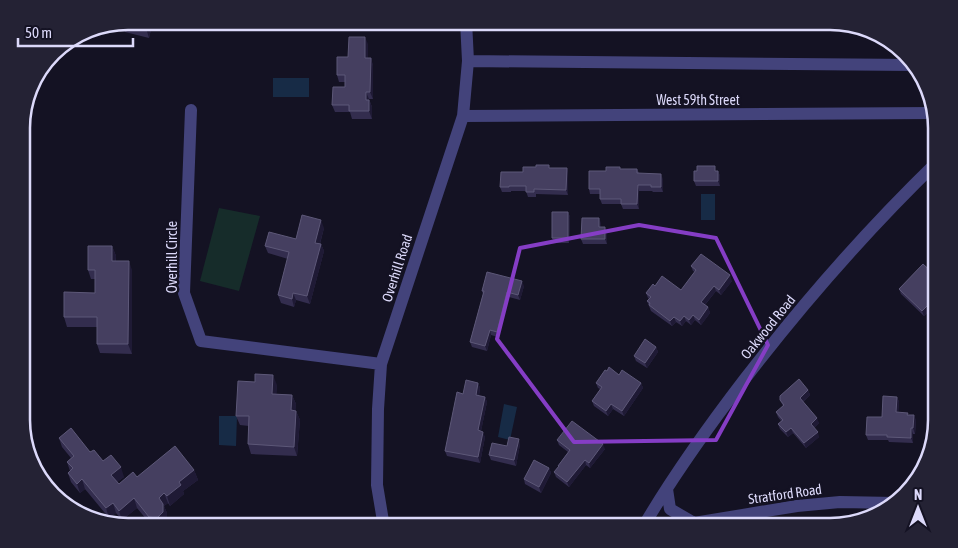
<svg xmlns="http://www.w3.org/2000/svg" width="958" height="548" font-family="'Asap Condensed',sans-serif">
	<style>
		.green { fill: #162c2a }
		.water { fill: #172b46 }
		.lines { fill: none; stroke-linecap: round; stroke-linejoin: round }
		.street { stroke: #43437b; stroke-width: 12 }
		.wall { fill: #332d4e }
		.shaded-wall { fill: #1f1a35 }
		.building { fill: #453f60; stroke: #5d5878 }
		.marked { fill: none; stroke: #853dc5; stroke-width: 4; stroke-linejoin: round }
		.labels { text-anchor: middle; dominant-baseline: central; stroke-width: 5; stroke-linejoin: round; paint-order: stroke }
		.street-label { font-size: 14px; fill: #dcd9fa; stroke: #141223 }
		.rim { fill: none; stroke: #dcd9fa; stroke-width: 2.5 }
	</style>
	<rect width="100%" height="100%" fill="#141223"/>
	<path class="green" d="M219,208l41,8 -21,75 -39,-10z"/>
	<path class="water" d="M309,78v19h-36v-19z
		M701,194h14v26h-14z
		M504,404l13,3 -7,33 -12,-3z
		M219,416h18l-1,30 -17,-1z"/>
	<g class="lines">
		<path class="street" d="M468,61l447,4
			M191,110l-7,183 17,48 180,23
			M463,116l471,-3
			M667,489l3,20 24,14
			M384,527l-7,-42 1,-76 3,-45 82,-248 5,-55 -2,-40
			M643,527c30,-51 65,-100 101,-147 59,-77 123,-150 193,-218
			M681,527l13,-4 103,-17 43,-4 55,1"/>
	</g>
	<path class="wall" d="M128,21h25l-4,17 -24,-6 -3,-9z
		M368,44v14h3l2,8v33h-4l3,8v12h-20l-2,-7h-15l-3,-7 13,-18v-5h-6l-2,-7 11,-18z
		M550,168h17l1,5v22l-32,-1v3h-8l-2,-6h-15v1h-9l-2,-5z
		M621,169h16l2,4 24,6v13h-10l-1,-1h-13v18h-16l-2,-5h-19l-2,-5v-5h-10l-1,-5 17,-18z
		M717,171h1l2,5v10h-24l-2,-5z
		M568,212l2,5 -1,26h-15l-2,-5z
		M601,223v4l6,5v12h-24l-2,-5z
		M324,228l-4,16h1l3,7 -14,53 -14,-4 -2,7 -13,-4 -3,-8 10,-36 -20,-6 -3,-7 31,-7z
		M112,246l4,10v5l16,9v84l-32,-1 -3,-9v-17h-30l-3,-10 31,-24v-14h-4l-3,-9z
		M691,266l41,15 -11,14 -5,-4 -11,14 3,2 2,6 -9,12 -6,-5 -4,5 -5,-4 -4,5 -6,-4 -4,4 -21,-15 -4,-10 2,-2 -1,-1 -2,-5 9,-7 26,4 14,-18 -2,-1z
		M937,272v46l-8,-7 -5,5 -23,-22 -2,-5 35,-15z
		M524,286l-4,14 -11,-3 -11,40 -7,-2 -4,16 -15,-4 -2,-5 13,-48 -1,-3z
		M656,347l2,5 -11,16 -11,-7 -2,-5z
		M619,375l22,8 2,5 -19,28 -11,-7 -5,7 -14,-10 -2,-5 8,-12 -2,-1 -2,-5z
		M478,383l2,5 -1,8 6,1 2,5 -6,29 4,6 -5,26 -33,-7 -2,-5 18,-57z
		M277,385l-1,9 16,1 4,9 -1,7h1l4,9 -3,36 -46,-2 -3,-10 1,-18 -9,-1 -4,-9z
		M808,390l2,5 -7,7 16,21 -5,5 5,9 -13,11 -13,-15 -5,4 -8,-8 -2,-5 3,-3 -3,-4 -2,-5 7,-6 -3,-6z
		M897,397l2,5 -1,11 10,2 8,5 -1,14h-2v9l-24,-1 -1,-2h-20l-2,-5 16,-18z
		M59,438l31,14 34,25 -7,5 2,2 18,-7 57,-7 4,10 -15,11 1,3 -14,12 -2,-3 -4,3 3,7v9l-6,5 -9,-1 -15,-18 -15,12 -6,-7 -7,5 -24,-29 -5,4 -9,-11 -3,-9 2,-2 -3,-9 4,-4 -9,-11z
		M557,440l48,9 -15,19 -4,-3 -17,22 -13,-10 -2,-5 4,-5v-1l10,-14 -9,-7z
		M520,444l-4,22 -25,-6 -2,-5 18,-9z
		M549,468l2,5 -10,20 -16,-9 -1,-5z"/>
	<path class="shaded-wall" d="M148,21h5l-4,17 -3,-10z
		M365,37l3,7v22l-3,-8z
		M371,58l2,8v33l-3,-7z
		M366,92l3,7v8l-3,-7z
		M369,100l3,7v12l-3,-8z
		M567,168l1,5v22l-2,-5z
		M718,171l2,5v10l-2,-5z
		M661,174l2,5v13l-2,-5z
		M638,185l1,6v18l-2,-5z
		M568,212l2,5 -1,26 -1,-5z
		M599,218l2,5v9l-2,-5z
		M321,220l3,8 -6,22 -3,-7z
		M605,227l2,5v12l-2,-5z
		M321,244l3,7 -14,53 -3,-8z
		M112,246l4,10 -1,14 -3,-9z
		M129,261l3,9v84l-4,-10z
		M730,275l2,6 -11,14 -2,-5z
		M522,281l2,5 -4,14 -2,-5z
		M714,286l2,5 -13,16 -2,-5z
		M507,292l2,5 -11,40 -1,-5z
		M293,293l3,7 -2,7 -2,-8z
		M927,306l2,5 -5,5 -2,-5z
		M708,307l2,6 -9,12 -2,-5z
		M693,315l2,5 -4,5 -2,-5z
		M684,316l2,5 -4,5 -2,-5z
		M674,317l2,5 -4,4 -2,-5z
		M490,330l1,5 -4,16 -2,-5z
		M656,347l2,5 -11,16 -2,-5z
		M273,375l4,10 -1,18 -4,-9z
		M478,383l2,5 -2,12 -2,-5z
		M641,383l2,5 -19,28 -2,-5z
		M808,390l2,5 -9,8 -1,-5z
		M292,395l4,9 -1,16 -4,-10z
		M485,397l2,5 -7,34 -2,-6z
		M897,397l2,5 -1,16 -2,-6z
		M611,404l2,5 -5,7 -2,-5z
		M296,411l4,9 -3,36 -3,-9z
		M914,415l2,5 -1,14 -2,-6z
		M817,418l2,5 -6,6 -2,-5z
		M791,428l2,5 -5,4 -2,-5z
		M911,428l2,6v9l-2,-5z
		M483,432l2,5 -5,26 -2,-6z
		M818,432l1,5 -13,11 -2,-5z
		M519,439l1,5 -4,22 -2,-6z
		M603,444l2,5 -15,19 -1,-5z
		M585,460l1,5 -17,22 -2,-5z
		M121,467l3,10 -9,7 -4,-9z
		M549,468l2,5 -10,20 -2,-6z
		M194,470l4,10 -15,11 1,3 -14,12 -3,-10 12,-14z
		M82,479l3,10 -5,4 -3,-9z
		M164,493l4,10 -4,3 3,7v9l-6,5h-1l-3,-9 2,-20z
		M134,498l3,10 -15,12 -3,-9z
		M113,503l3,10 -7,5 -3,-10z"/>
	<path class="building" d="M128,21h20l-2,7 -24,-5z
		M349,37h16v21h6l-1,34h-4v8h3v11h-20v-6h-17l1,-18h12v-12h-8v-18h11z
		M536,165h13v3h18l-1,22 -32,-1v3h-8v-6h-17v1h-9l1,-15h22v-5h13z
		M697,166h18v5h3v10h-24v-10h3z
		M606,167h14v2h17v4l24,1v13h-10v-2h-13l-1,19h-16v-5h-21v-10h-11v-18h17z
		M552,212h16v26h-16z
		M302,215l19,5 -6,23 6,1 -14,52 -14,-3 -1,6 -14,-4 11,-43 -24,-6 4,-14 27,7z
		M582,218h17v9h6v12h-24z
		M88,246h24v15h17l-1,83h-31v-27h-33v-25l31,1v-23h-7z
		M701,254l29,21 -11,15 -5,-4 -13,16 7,5 -9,13 -6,-5 -4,5 -5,-4 -4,5 -6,-4 -4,4 -21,-16 1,-2 -3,-2 4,-4 -5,-4 7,-9 2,2 7,-10 19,14 15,-20 -5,-4z
		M923,264l11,10 3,-2v40l-2,1 -8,-7 -5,5 -23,-22z
		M487,272l35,9 -4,14 -11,-3 -10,40 -7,-2 -5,16 -15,-4 14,-51h-2z
		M645,339l11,8 -11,16 -11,-7z
		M609,367l10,8 3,-5 19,13 -19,28 -11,-7 -5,7 -14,-10 10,-14 -6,-4 9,-13 2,1z
		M255,374l18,1 -1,19 20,1 -1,15 5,1 -2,36 -46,-3 1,-28h-13l2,-35 17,1z
		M799,379l9,11 -8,8 17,20 -6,6 7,8 -14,11 -13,-15 -5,4 -8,-8 5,-4 -7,-8 8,-7 -4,-5v-4z
		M466,380l12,3 -2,12 9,2 -7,33 5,2 -5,25 -33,-6 12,-59 6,2z
		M883,396l14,1 -1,15 12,1 -1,2h7l-1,13h-2v10l-24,-1v-2h-21l1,-18h15z
		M572,421l31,23 -14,19 -4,-3 -18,22 -13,-10 5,-6h-1l12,-16 -13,-10z
		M71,428l19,24 4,-2 9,11 8,-6 10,12 -10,8 8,9 14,-12 4,5 38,-31 19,24 -15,12 2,3 -14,11 -3,-3 -5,5 4,6v8l-6,6 -8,-1 -15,-19 -15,13 -6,-8 -7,5 -24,-29 -5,5 -9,-11 5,-5 -6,-6 7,-6 -15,-18z
		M509,437l10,2 -5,21 -25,-5 3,-12 15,3z
		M534,460l15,8 -10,19 -15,-8z"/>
	<path class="marked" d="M639,225l77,13 52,107 -52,95 -142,2 -77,-103 23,-91z"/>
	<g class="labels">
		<g class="street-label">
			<text x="698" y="100">West 59th Street</text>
			<text transform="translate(172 257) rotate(-90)">Overhill Circle</text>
			<text transform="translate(397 268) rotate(-72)">Overhill Road</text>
			<text transform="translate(768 327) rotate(-51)">Oakwood Road</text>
			<text transform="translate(785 494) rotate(-8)">Stratford Road</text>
		</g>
	</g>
	<path d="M0 0H958V548H0ZM128 30H830A98 98 0 0 1 928 128V420A98 98 0 0 1 830 518H128A98 98 0 0 1 30 420V128A98 98 0 0 1 128 30Z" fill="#242234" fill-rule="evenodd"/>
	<path class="rim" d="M128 30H830A98 98 0 0 1 928 128V420A98 98 0 0 1 830 518H128A98 98 0 0 1 30 420V128A98 98 0 0 1 128 30Z"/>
	<g transform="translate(918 508)" stroke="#141223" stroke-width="4" paint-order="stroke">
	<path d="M0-4L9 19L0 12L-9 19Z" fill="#dcd9fa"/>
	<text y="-8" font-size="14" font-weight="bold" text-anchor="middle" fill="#dcd9fa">N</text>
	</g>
	<path d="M18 38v8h115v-8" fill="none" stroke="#dcd9fa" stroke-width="2.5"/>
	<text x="25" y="38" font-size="15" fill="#dcd9fa" stroke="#141223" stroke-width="4" paint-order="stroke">50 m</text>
</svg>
